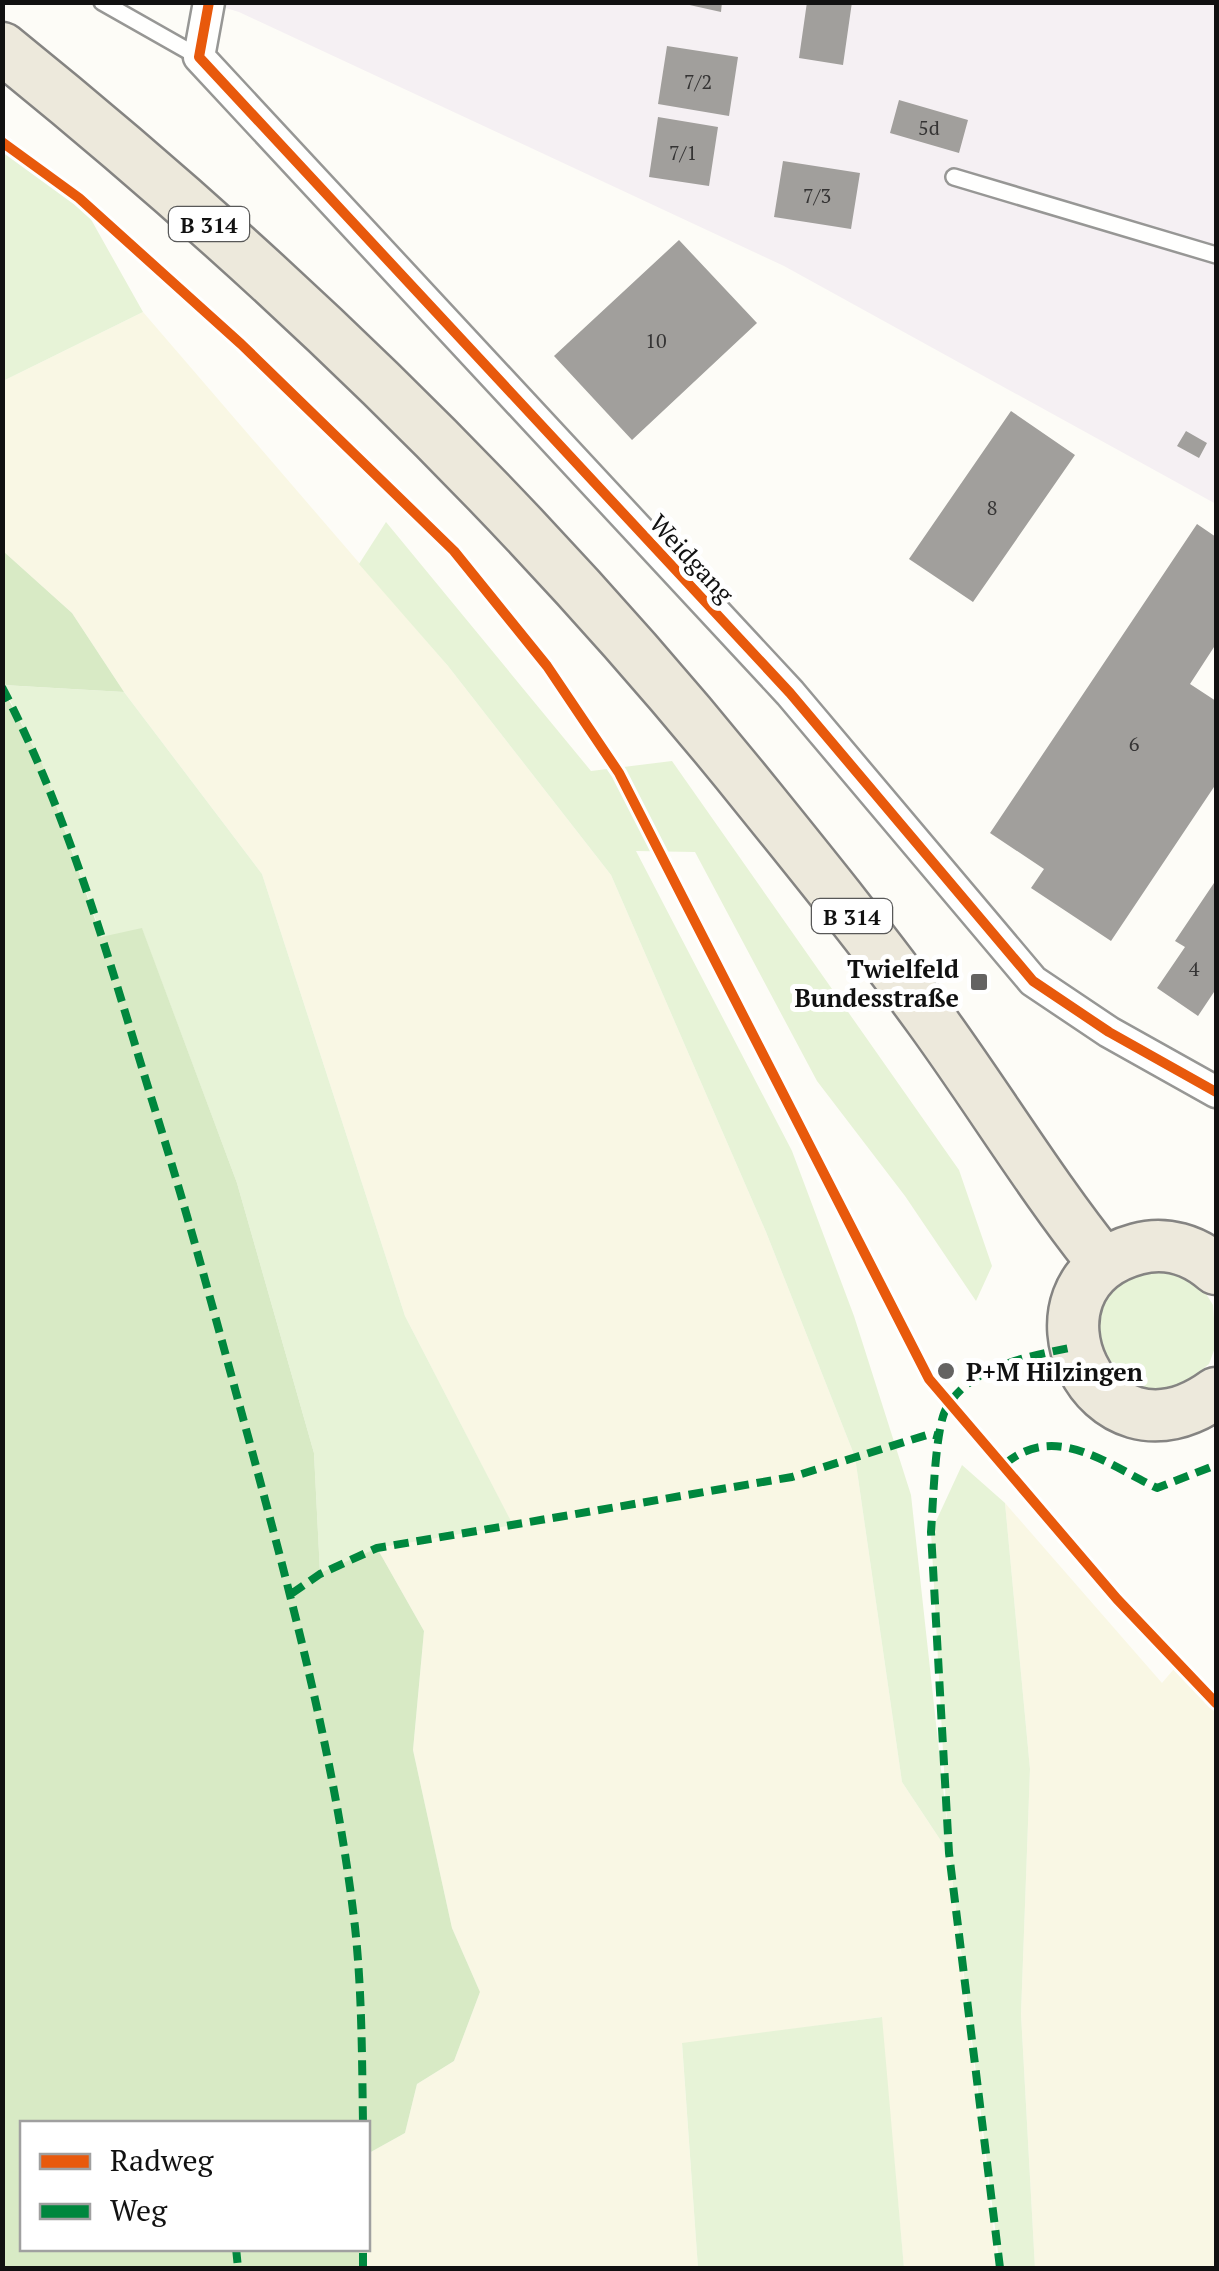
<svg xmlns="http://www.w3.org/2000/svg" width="1219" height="2271" font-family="'PT Serif',serif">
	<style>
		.industrial { fill: #f5f0f3 }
		.farmland { fill: #f9f7e4 }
		.green { fill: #e7f3d7 }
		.forest { fill: #d8eac5 }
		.building { fill: #a19f9c }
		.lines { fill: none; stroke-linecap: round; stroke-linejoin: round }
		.lane-casing { stroke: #979795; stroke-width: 20 }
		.street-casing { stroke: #979795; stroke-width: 35 }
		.primary-casing { stroke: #858482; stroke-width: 55 }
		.lane { stroke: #fffffe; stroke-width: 15 }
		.street { stroke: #fffffe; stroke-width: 30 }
		.primary { stroke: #ede9dc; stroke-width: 50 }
		.quiet { stroke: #00873e; stroke-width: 8; stroke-dasharray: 15 8; stroke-linecap: butt }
		.cycleway-casing { stroke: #fff; stroke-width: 16 }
		.cycleway { stroke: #e8590c; stroke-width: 10 }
		.poi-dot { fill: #646362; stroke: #fff; stroke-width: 4 }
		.labels { text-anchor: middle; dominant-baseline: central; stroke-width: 10; stroke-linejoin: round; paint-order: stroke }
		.number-label { font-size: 20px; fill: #353434 }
		.shield { fill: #fff; stroke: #585858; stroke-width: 2.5 }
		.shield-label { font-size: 22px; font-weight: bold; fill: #111 }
		.street-label { font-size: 25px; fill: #111; stroke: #fff }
		.poi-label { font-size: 25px; font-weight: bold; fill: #111; stroke: #fff; text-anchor: end }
	</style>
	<rect width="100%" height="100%" fill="#fdfcf7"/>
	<path class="industrial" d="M209,3h1007v501l-432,-238 -545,-254z"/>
	<path class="farmland" d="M143,312l305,354 163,209 155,357 89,225 47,325 47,71 49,415h-94l-23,-251 -199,27 16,224h-331l2,-115 36,-20 12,-49 37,-23 26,-69 -28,-64 -39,-178 11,-119 -47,-83 135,-24 -107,-208 -143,-442 -138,-182 -52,-79 -69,-62v-170z
		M1005,1503l157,180 17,-20 37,40v565h-181l-14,-254 9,-245z"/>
	<path class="green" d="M3,142l76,56 64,114 -140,69z
		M386,522l205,249 81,-10 287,409 33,96 -16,35 -71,-105 -88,-115 -122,-229 -59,-1 156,300 62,165 57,179 36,329 -16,-292 31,-67 43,38 25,266 -9,245 14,254h-35l-51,-415 -47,-71 -47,-325 -89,-225 -155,-357 -163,-209 -89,-102z
		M2,685l122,7 138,182 143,442 108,209 -136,23 -57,26 -6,-121 -77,-270 -95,-254 -40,9 -60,-175z
		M1164,1266l38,21 11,18 3,40 -7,19 -32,26 -41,2 -34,-23 -9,-62 29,-33z
		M882,2017l22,251h-206l-16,-225z"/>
	<path class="forest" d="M3,551l69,62 52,79 -121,-7z
		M2,687l40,76 59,174 41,-9 95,255 77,270 6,120 57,-25 47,83 -11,119 39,178 28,64 -26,69 -37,23 -12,49 -36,20 -1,85v-114h-346v124l345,1v19h-364z"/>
	<path class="building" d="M676,2h46l-1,10z
		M807,2h45l-9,63 -44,-7z
		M667,46l71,11 -9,59 -71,-12z
		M899,100l69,20 -9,33 -69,-20z
		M658,117l60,10 -9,59 -60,-9z
		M783,161l77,12 -9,56 -77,-12z
		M679,240l78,83 -125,117 -78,-84z
		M1011,411l64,44 -102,147 -64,-43z
		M1186,431l21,12 -8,15 -22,-12z
		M1197,524l19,13v107l-26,40 26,17v83l-105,157 -80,-53 13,-19 -54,-36z
		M1216,880v109l-18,27 -41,-28 28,-41 -10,-6z"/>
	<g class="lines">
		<defs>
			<path id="lane" d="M102,2l97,55
				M954,177l262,78"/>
			<path id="street" d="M209,2l-10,55 591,636 243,288 76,51 107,60"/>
			<path id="primary" d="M2,48c277,224 534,473 757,751 59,73 118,146 173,222 58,80 110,166 172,243
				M1216,1269c-22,-19 -50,-28 -79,-20 -129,34 -42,232 79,144"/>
		</defs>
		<use href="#lane" class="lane-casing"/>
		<use href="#street" class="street-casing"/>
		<use href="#primary" class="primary-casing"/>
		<use href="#lane" class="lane"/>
		<use href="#street" class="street"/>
		<use href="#primary" class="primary"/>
		<path class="quiet" d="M2,687c70,134 109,282 154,426 34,108 63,218 93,327 43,160 87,322 106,487 7,65 7,131 8,197
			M1005,1464c50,-42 102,0 152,24l59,-23
			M291,1594l29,-20 57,-26 415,-71 138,-43 11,3
			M236,2248l2,20
			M363,2268v-20
			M1000,2268l-51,-415 -18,-321c2,-26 4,-103 15,-123 23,-43 85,-53 128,-62"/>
		<defs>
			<path id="cycleway" d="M209,2l-10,55 591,636 243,288 76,51 107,60
				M2,142l77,56 162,146 213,207 93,115 72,107 310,606 188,220 99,104"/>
		</defs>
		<use href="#cycleway" class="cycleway-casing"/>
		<use href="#cycleway" class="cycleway"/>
	</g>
	<g class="poi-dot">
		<rect x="969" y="972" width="20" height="20" rx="5"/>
		<circle cx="946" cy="1371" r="10"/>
	</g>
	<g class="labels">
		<g class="number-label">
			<text x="698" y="81">7/2</text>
			<text x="929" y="127">5d</text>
			<text x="683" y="152">7/1</text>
			<text x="817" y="195">7/3</text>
			<text x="656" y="340">10</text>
			<text x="992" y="507">8</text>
			<text x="1134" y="743">6</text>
			<text x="1194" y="968">4</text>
		</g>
		<g class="shield">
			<rect x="169" y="207" width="80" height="34" rx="8"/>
			<rect x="812" y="899" width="80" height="34" rx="8"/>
		</g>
		<g class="shield-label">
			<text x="209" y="224">B 314</text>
			<text x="852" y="916">B 314</text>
		</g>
		<g class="street-label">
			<text transform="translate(692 558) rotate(47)">Weidgang</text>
		</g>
		<g class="poi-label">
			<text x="959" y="968">Twielfeld<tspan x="959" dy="29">Bundesstraße</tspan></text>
			<text x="966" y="1371" text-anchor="start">P+M Hilzingen</text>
		</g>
	</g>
	<rect width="1219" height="2271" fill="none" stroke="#111111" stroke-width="10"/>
	<rect x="20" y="2121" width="350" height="130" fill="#ffffff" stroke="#a0a0a0" stroke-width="2.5"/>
	<rect x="40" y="2154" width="50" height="15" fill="#e8590c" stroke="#a0a0a0" stroke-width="2.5"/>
	<text x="110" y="2171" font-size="30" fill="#111111">Radweg</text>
	<rect x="40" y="2204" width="50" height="15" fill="#00873e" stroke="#a0a0a0" stroke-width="2.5"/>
	<text x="110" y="2221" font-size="30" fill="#111111">Weg</text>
</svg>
